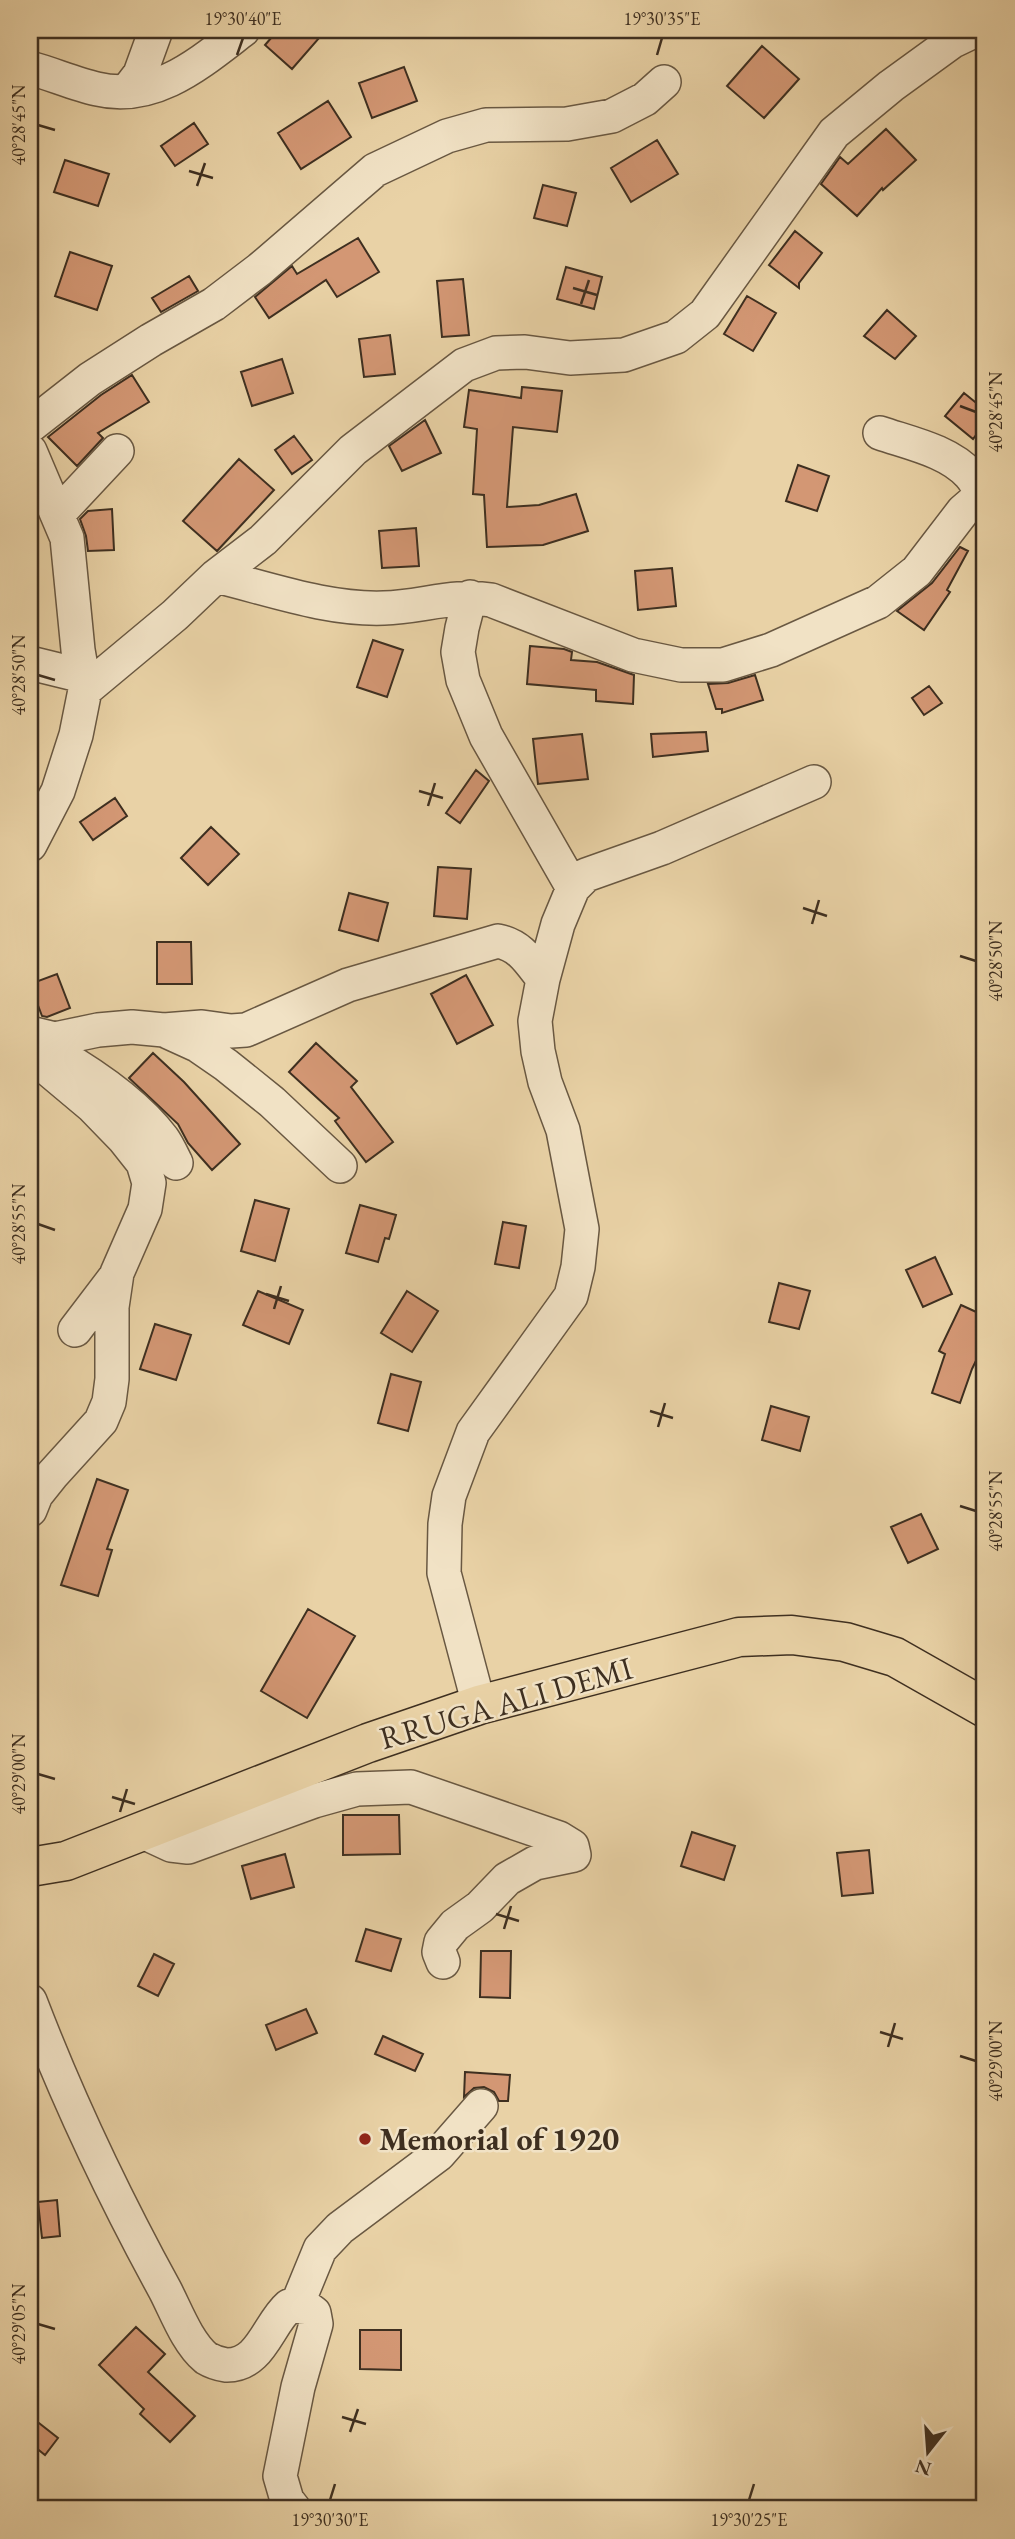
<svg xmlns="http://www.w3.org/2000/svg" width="1015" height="2539" font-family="'EB Garamond',serif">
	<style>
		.building { fill: #d39774; stroke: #3e2f20; stroke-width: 2 }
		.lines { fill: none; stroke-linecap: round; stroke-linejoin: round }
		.minor-casing { stroke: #695842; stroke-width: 36 }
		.major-casing { stroke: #3e2f20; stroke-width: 41 }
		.minor { stroke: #f1e2c5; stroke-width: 33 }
		.major { stroke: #e9d2a6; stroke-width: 38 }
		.ticks { fill: none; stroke: #3e2f20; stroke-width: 2.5 }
		.poi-dot { fill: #8f2418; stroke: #f1e2c5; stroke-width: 2.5 }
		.labels { text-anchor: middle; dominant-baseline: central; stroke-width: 5; stroke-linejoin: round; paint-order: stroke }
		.street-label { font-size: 32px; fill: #3e2f20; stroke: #f1e2c5 }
		.poi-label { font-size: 32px; font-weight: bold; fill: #3e2f20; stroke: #f1e2c5; text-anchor: start }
		.neatline { fill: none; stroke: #3e2f20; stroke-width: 2.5 }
		.ticks-label { font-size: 18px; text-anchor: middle; fill: #3e2f20 }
	</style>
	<rect width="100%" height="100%" fill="#e9d2a6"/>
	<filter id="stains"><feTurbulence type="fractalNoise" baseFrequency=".00286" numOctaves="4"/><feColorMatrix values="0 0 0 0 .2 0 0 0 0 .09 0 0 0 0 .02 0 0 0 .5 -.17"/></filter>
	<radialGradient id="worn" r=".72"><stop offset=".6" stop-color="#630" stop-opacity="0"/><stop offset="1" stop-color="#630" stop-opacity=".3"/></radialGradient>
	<path class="building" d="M278,30h33l9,7 -28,32 -27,-24z
		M762,46l37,33 -35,39 -37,-32z
		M404,67l13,34 -45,17 -13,-35z
		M328,101l23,36 -50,32 -23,-36z
		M194,123l14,21 -33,22 -14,-20z
		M886,129l30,31 -33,30 -1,-2 -25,28 -36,-32 19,-27 8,7z
		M657,140l21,34 -47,28 -20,-34z
		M65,160l44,14 -11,32 -44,-14z
		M543,185l33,8 -9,33 -33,-8z
		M795,231l27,22 -23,30v5l-30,-23z
		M358,238l21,34 -42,25 -11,-17 -57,38 -14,-21 37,-31 5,8z
		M70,252l42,14 -15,44 -42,-14z
		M566,267l36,10 -8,32 -37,-10z
		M189,276l9,15 -37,21 -9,-14z
		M463,279l6,56 -27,2 -5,-56z
		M747,296l29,17 -23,38 -29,-17z
		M887,310l29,26 -21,23 -31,-23z
		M390,335l5,39 -31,3 -5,-38z
		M282,359l11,34 -41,13 -11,-34z
		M132,375l17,27 -51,31 5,5 -26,28 -29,-29 53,-42z
		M522,387l40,4 -5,41 -44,-5 -6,80 32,-2 37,-11 12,37 -45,14 -56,2 -3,-52 -11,-1 4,-65 -13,-2 5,-37 52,8z
		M964,393l21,17v13l-12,16 -28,-23z
		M425,420l16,33 -39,18 -13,-25z
		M294,436l18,24 -20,14 -17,-24z
		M239,459l35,31 -57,61 -34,-30z
		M798,465l31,11 -12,35 -31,-10z
		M112,509l2,41 -26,1 -2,-15 -6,-17 8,-8z
		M416,528l3,38 -37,2 -3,-37z
		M960,547l8,4 -21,39 3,2 -26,38 -27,-19 35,-28z
		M672,568l4,38 -38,4 -3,-39z
		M373,640l30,10 -16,47 -30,-10z
		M530,646l34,3 8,3 -1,8 26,2 37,13 -1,29 -37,-3v-11l-69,-6z
		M755,675l8,25 -41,13v-4h-6l-8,-25 20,-1z
		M929,686l13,17 -18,12 -12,-17z
		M706,732l2,19 -55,6 -2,-23z
		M582,734l6,45 -50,5 -5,-45z
		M476,770l13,11 -29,42 -14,-10z
		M115,798l12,18 -34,24 -13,-18z
		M211,827l28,27 -31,31 -27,-27z
		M438,867l33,2 -4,50 -33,-3z
		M349,893l39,10 -10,38 -39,-11z
		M157,942h34l1,42h-35z
		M57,974l13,34 -23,9 -5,-1 -12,-32z
		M466,975l27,50 -36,19 -26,-50z
		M316,1043l41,38 -6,6 42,55 -27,20 -31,-41 4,-3 -50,-46z
		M153,1053l31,29 56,62 -28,26 -24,-27 -10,-19 -49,-46z
		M255,1200l34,9 -14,52 -34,-10z
		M360,1205l36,10 -7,24 -4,-1 -7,24 -32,-9z
		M503,1222l23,4 -7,42 -24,-4z
		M935,1257l17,37 -29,13 -17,-37z
		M779,1283l31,8 -11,38 -30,-7z
		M258,1291l45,19 -14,34 -46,-19z
		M407,1291l31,20 -26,41 -31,-19z
		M961,1305l24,11v26l-13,27 -12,34 -28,-10 13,-39 -6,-3z
		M155,1324l36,11 -15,45 -36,-11z
		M391,1374l30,8 -13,49 -30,-8z
		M771,1406l38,11 -9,34 -38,-11z
		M97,1479l31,11 -21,59 5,1 -14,46 -37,-11z
		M921,1514l17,35 -30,14 -17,-36z
		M308,1609l47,27 -48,82 -46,-27z
		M343,1815h56l1,39 -57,1z
		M692,1832l43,14 -11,34 -43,-14z
		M869,1850l4,43 -31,3 -5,-43z
		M285,1854l9,33 -43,12 -9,-33z
		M366,1929l35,10 -10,32 -35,-10z
		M481,1951h30l-1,47 -30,-1z
		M154,1954l20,10 -16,32 -20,-10z
		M306,2009l11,24 -41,17 -10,-25z
		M383,2036l40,18 -8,17 -40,-17z
		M465,2072l45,3 -2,26h-9l-5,-9 -10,-5 -10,1 -10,9z
		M57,2200l3,36 -18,2 -4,-36z
		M136,2327l29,27 -17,18 47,44 -25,26 -30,-28 4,-5 -45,-44z
		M360,2330h41v40l-41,-1z
		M30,2416l28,22 -13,17 -15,-12z"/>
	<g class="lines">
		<defs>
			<path id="minor" d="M30,68c22,6 45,16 67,21 58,14 104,-27 146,-59
				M127,91l13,-17 16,-44
				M30,426l60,-47 61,-39 63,-36 46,-35 115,-99 72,-34 39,-11 81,-1 45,-8 33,-17 19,-17
				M880,433c29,10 69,18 90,42 5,5 8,13 12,19
				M30,451l37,87 11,112 7,40 -9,45 -18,56 -28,54
				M58,514l59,-63
				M216,576c54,13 111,34 168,32 37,-1 70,-14 107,-8l142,55 48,10h42l48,-15 107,-48 39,-31 46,-60 22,-19
				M470,597l-8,31 -4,24 5,28 23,56 87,152
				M30,663l53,13
				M85,690l90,-75 41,-39 47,-36 90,-90 111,-85 32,-12 29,-1 45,6 54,-3 52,-18 29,-23 129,-181 57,-47 62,-45 23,-11
				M164,1030l38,-3 29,4 15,-1 102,-45 150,-44c23,5 31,20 45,38
				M30,1033l25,6 43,-9 34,-3 32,3 33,15 29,20 46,37 68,64
				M56,1053c38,22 80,50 107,86 5,7 9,16 13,24
				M30,1054l62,52 32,33 19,24 6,20 -4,26 -28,64 -5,34v72l-3,23 -8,19 -49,54 -16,20 -6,15
				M75,1330l41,-54
				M479,1705l-35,-132 1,-49 4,-28 24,-64 98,-136 7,-29 4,-38 -19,-99 -18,-48 -7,-31 -3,-30 8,-42 15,-55 15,-36 13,-13 76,-27 152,-66
				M143,1832l28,13 17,2 126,-46 43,-12 54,-2 148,51 13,8 2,9 -39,8 -28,16 -27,28 -25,18 -14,17 -2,10 4,10
				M30,2001c38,99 84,196 135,289 11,21 22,52 41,68 5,3 14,6 20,7 35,1 42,-41 63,-59l17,1 8,6 2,11 -18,63 -18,89 7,24 7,9
				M297,2305l23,-56 20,-21 99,-74 42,-48"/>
			<path id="major" d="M30,1867l36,-6 302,-118 111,-38 260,-68 53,-2 53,7 50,15 90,51"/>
		</defs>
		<use href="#minor" class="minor-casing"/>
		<use href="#major" class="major-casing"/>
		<use href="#minor" class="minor"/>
		<use href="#major" class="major"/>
	</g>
	<path class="ticks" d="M237,55l6,-17M657,55l5,-17M38,125l17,5M189,171l24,7M197,186l8,-23M573,288l24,7M581,304l8,-24M960,406l16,6M38,675l17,5M419,791l24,7M428,806l7,-23M803,908l24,8M812,924l7,-24M960,956l16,5M38,1224l17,6M266,1294l23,7M274,1309l7,-23M650,1411l23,7M658,1427l7,-24M960,1506l16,5M38,1774l17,5M112,1797l23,7M120,1812l7,-23M496,1914l23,7M504,1929l7,-23M880,2032l23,7M888,2047l7,-24M960,2056l16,5M38,2324l17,5M342,2417l24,7M350,2432l8,-23M330,2500l5,-16M749,2500l5,-16"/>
	<circle class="poi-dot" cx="365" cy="2139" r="7"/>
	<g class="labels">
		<g class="street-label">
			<text transform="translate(506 1703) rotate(-16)">RRUGA ALI DEMI</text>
		</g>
		<g class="poi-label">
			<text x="379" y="2139">Memorial of 1920</text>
		</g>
	</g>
	<rect width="1015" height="2539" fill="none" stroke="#e9d2a6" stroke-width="77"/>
	<g transform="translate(928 2452) rotate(197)" stroke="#f1e2c5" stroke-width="5" paint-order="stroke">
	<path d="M0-5L12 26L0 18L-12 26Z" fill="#3e2f20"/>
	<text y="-10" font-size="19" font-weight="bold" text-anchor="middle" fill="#3e2f20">N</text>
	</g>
	<rect x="38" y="38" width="938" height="2462" class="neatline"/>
	<g class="ticks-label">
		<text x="243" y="25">19°30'40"E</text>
		<text x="662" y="25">19°30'35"E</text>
		<text transform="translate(19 125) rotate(-90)" y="6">40°28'45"N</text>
		<text transform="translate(996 412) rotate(-90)" y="6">40°28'45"N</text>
		<text transform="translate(19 675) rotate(-90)" y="6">40°28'50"N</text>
		<text transform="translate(996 961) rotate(-90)" y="6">40°28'50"N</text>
		<text transform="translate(19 1224) rotate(-90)" y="6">40°28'55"N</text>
		<text transform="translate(996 1511) rotate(-90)" y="6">40°28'55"N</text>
		<text transform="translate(19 1774) rotate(-90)" y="6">40°29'00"N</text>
		<text transform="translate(996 2061) rotate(-90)" y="6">40°29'00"N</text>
		<text transform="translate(19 2324) rotate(-90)" y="6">40°29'05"N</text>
		<text x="330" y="2526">19°30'30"E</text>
		<text x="749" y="2526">19°30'25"E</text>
	</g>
	<rect width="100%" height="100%" filter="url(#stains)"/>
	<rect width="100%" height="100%" fill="url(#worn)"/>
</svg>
